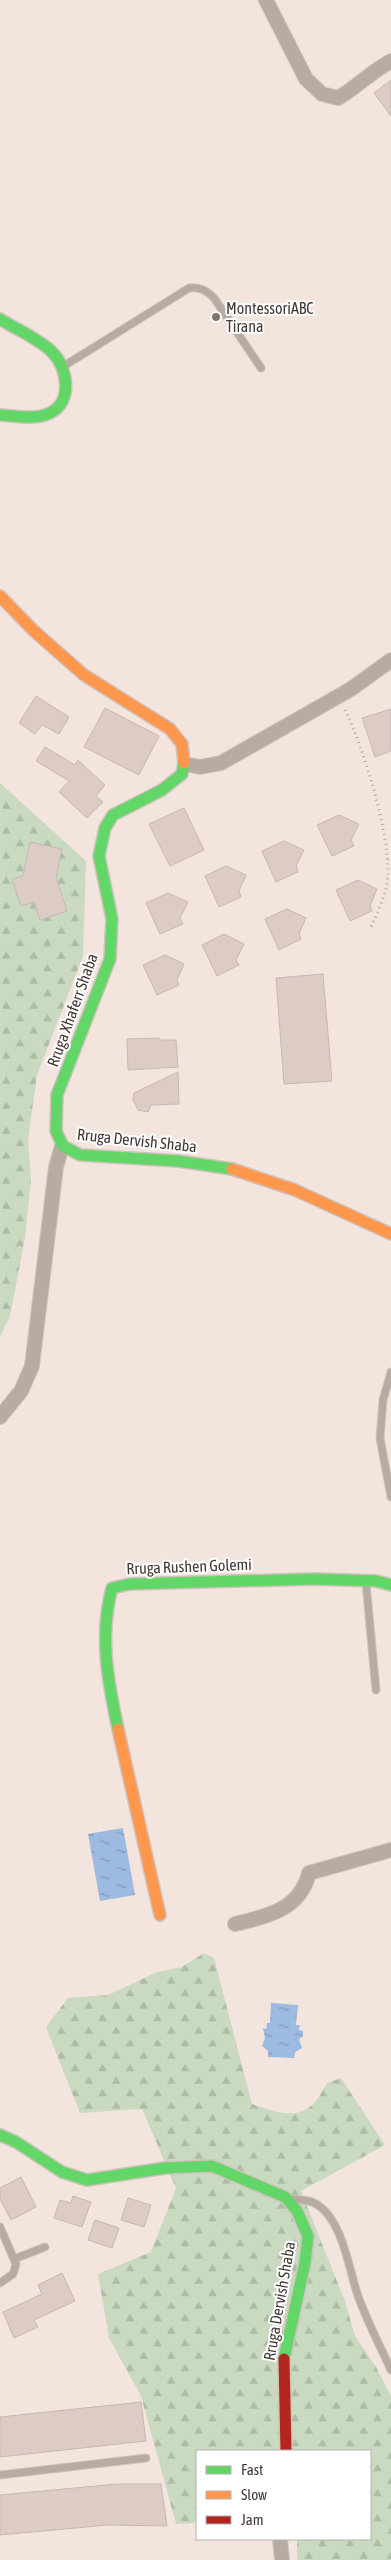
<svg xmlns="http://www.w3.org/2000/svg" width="391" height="2560" font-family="'Asap Condensed',sans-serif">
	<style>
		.forest { fill: url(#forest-firs) }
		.water { fill: url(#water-ripples) }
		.building { fill: #ddccc6; stroke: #c5b8b4 }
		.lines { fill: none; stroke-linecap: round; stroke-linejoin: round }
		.lane-casing { stroke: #cfc3be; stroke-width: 9 }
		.street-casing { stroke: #cfc3be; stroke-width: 16 }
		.fast-casing { stroke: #cfc3be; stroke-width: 14 }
		.slow-casing { stroke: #cfc3be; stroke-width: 14 }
		.jam-casing { stroke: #cfc3be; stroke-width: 14 }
		.path { stroke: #b1a6a1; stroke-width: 3; stroke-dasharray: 1 4; stroke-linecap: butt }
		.lane { stroke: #b7aba4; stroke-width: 7 }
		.street { stroke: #b7aba4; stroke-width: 14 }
		.fast { stroke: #63d668; stroke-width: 11 }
		.slow { stroke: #ff974d; stroke-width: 11 }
		.jam { stroke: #b3261e; stroke-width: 11 }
		.poi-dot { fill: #827570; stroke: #fff; stroke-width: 2 }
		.labels { text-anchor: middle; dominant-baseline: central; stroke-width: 4; stroke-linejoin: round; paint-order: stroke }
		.poi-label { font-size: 16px; fill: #453935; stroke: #fff; text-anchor: start }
		.street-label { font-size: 16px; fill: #453935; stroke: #fff }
	</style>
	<defs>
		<pattern id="forest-firs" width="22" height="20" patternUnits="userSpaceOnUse" patternTransform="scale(1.25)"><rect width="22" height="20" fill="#c9dac1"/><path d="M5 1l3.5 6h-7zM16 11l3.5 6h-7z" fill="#aebca6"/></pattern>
		<pattern id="water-ripples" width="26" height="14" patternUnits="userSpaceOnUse" patternTransform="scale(1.25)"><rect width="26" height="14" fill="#9dbae1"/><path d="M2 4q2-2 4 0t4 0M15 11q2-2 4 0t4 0" fill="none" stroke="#8298b7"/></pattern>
	</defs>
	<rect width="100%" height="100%" fill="#f4e4de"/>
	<path class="forest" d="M0,783l86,78 -3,95 -46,119 -9,65 3,41 -6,57 -15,78 -10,21z
		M204,1953l10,5 38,146c38,12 55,19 75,-21l14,-5 44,67 -84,46 44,110 10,35 21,31 15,29v164h-94v-21h73v-88h-173v72l-21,1 -35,-128 -32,-58 -11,-64 53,-22 25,-64 -34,-79 -62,4 -34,-86 22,-29 40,-3 49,-23 25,-5z"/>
	<path class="water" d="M123,1828l12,67 -35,6 -12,-67z
		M271,2003l27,2 -2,20h4l-1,5 4,1v5l-4,3 3,9 -7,4 -1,6 -26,-1v-6l-6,-5 3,-8 -2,-10 3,1 1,-6h3z"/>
	<path class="building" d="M391,80v36l-17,-23z
		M36,696l33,21 -10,17 -17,-9 -7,9 -16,-11z
		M105,708l54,28 -20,39 -55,-28z
		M391,709v42l-16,6 -13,-39z
		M45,747l30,18 3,-5 27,25 -9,11 7,6 -16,16 -28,-26 10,-11 -33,-20z
		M184,808l20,42 -34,16 -21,-42z
		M339,815l20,9 -8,16 3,6 -22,10 -15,-31z
		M284,841l20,9 -8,16 2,6 -22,10 -14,-31z
		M30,842l32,7 -6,29 11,33 -27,9 -6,-18 -13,4 -9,-27 11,-3z
		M226,866l20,9 -7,16 2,6 -22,10 -14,-31z
		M358,880l19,9 -7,17 2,5 -22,10 -14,-31z
		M168,893l20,9 -8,16 3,6 -23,10 -14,-31z
		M287,909l19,9 -7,16 2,5 -22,11 -14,-31z
		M224,934l20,10 -8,16 3,5 -22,11 -15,-31z
		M165,955l19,9 -7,16 2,5 -22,10 -14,-30z
		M323,974l9,107 -48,3 -8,-106z
		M159,1038v2h17l2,27 -50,3 -1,-31z
		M178,1072l1,32 -28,1 -3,7 -10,-2 -5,-10 1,-7z
		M21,2177l15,30 -25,13 -11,-21v-11z
		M73,2196l18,6 -9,25 -28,-9 6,-18 11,3z
		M128,2198l23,7 -7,22 -23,-7z
		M95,2220l24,8 -7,20 -24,-8z
		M62,2273l13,28 -41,19 4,7 -24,11 -11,-26 39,-18 -4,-9z
		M141,2402l5,39 -146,16v-40z
		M117,2484h44l6,42 -59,-1 -108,10v-40z"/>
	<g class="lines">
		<defs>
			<path id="lane" d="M64,366l125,-78c11,-1 17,2 25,10l47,70
				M391,1372l-8,28 -3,38 11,59
				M366,1583l10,107
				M293,2199c6,1 13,1 19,3 30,12 37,68 46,94 9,25 22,50 33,74
				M0,2227l16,37 -3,10 -13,9
				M14,2259l31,-12
				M0,2475l146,-17"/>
			<path id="street" d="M266,0l40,79 16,15 16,4c19,-11 34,-27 53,-37
				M185,764l15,3 21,-4 130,-74 40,-29
				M0,1417l21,-26 11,-25 24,-199 6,-21
				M235,1924c32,-8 65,-14 74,-51l82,-23
				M280,2539l2,21"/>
			<path id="fast" d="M0,319c17,11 38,19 52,33 16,16 21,50 -2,61 -14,7 -35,3 -50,2
				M184,763l-2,11 -20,16 -49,25 -8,13 -6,28 13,63 -2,40 -53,136 -1,36 7,15 17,9 98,6 54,8
				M118,1729c-10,-47 -19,-94 -6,-141l18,-4 184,-5 62,2 15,4
				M0,2135l16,7 46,30 25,8 78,-12 47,-2 73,31 12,14 11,25 -3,27 -21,96"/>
			<path id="slow" d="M0,596l34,35 50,44 86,54 12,15 2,19
				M232,1169l63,21 96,44
				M118,1729l42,186"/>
			<path id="jam" d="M284,2359l2,92"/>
		</defs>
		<use href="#lane" class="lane-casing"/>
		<use href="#street" class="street-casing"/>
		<use href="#fast" class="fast-casing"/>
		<use href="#slow" class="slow-casing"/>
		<use href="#jam" class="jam-casing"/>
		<path class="path" d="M345,710c19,39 44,120 43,164 -1,19 -10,38 -18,55"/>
		<use href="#lane" class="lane"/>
		<use href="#street" class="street"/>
		<use href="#fast" class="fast"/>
		<use href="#slow" class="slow"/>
		<use href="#jam" class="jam"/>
	</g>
	<circle class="poi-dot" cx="216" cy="317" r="5"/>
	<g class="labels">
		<g class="poi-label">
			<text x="226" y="308">MontessoriABC<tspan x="226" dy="18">Tirana</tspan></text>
		</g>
		<g class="street-label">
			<text transform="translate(72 1010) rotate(-70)">Rruga Xhaferr Shaba</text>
			<text transform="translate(137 1140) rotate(6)">Rruga Dervish Shaba</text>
			<text transform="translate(189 1566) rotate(-2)">Rruga Rushen Golemi</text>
			<text transform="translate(279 2301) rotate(-80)">Rruga Dervish Shaba</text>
		</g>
	</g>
	<rect x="196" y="2450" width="175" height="90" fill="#ffffff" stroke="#b5b0ae"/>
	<rect x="206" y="2466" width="25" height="8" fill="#63d668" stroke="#b5b0ae"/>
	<text x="241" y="2475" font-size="15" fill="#453935">Fast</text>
	<rect x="206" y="2491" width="25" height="8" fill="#ff974d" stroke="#b5b0ae"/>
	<text x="241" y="2500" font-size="15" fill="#453935">Slow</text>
	<rect x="206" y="2516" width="25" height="8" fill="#b3261e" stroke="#b5b0ae"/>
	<text x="241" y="2525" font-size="15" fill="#453935">Jam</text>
</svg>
